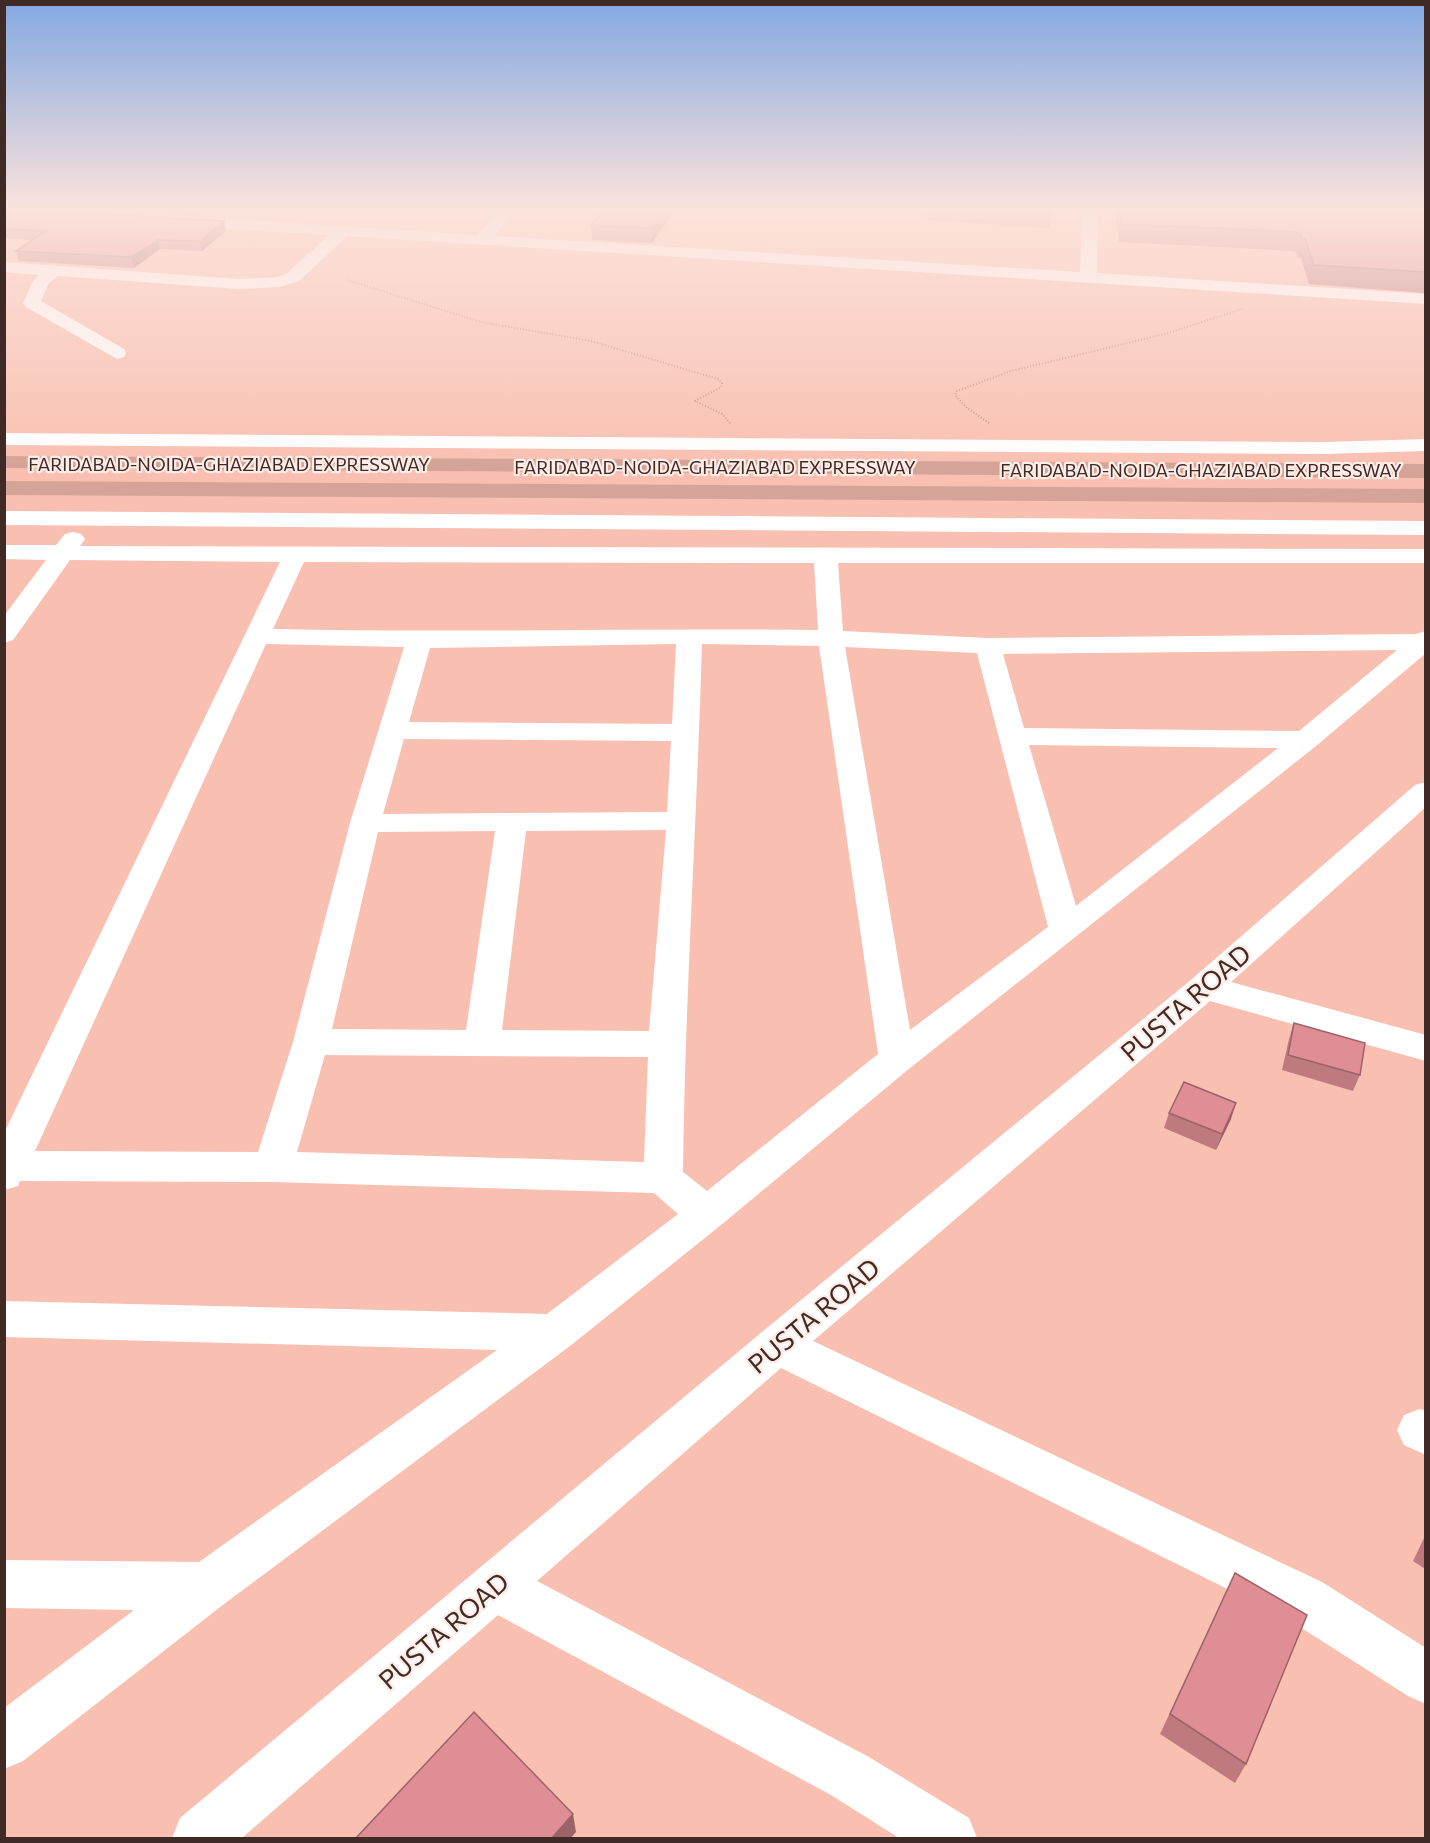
<svg xmlns="http://www.w3.org/2000/svg" width="1430" height="1843" font-family="Commissioner,sans-serif">
	<style>
		.lines { fill: none; stroke-linecap: round; stroke-linejoin: round }
		.path { stroke: #c19387; stroke-width: 2; stroke-dasharray: 1 2; stroke-linecap: butt }
		.minor { fill: #fff; fill-rule: evenodd }
		.major { fill: #d5a397; fill-rule: evenodd }
		.wall { fill: #bf7a7f }
		.shaded-wall { fill: #9b6368 }
		.building { fill: #de8e94; stroke: #9b6368; stroke-width: 1.5 }
		.labels { text-anchor: middle; dominant-baseline: central; stroke-width: 4.5; stroke-linejoin: round; paint-order: stroke }
		.far-street-label { font-size: 18px; fill: #402a25; stroke: #feece7 }
		.near-street-label { font-size: 26px; fill: #402a25; stroke: #feece7 }
	</style>
	<rect width="100%" height="100%" fill="#f9c0b1"/>
	<g class="lines">
		<path class="path" d="M347,280l134,42 110,19 127,38 4,4 -1,4 -26,14 27,13 8,9
			M989,423l-22,-15 -12,-13 2,-4 54,-20 154,-37 77,-25"/>
		<path class="minor" d="M502,208h16l-24,28 586,36 2,-64h16l-1,65 329,21v10l-1079,-68 -48,45 -19,6 -41,2 -181,-13 -9,7 -8,18 83,48 2,4 -2,4 -7,2 -91,-52 -3,-4 10,-22 6,-6 -35,-3v-10l235,17 39,-2 9,-4 42,-38 -149,-9 -8,-5 8,-5 297,19z
			M4,433l1319,9 103,-3v12l-103,3 -1319,-9z
			M4,511l1422,10v14l-1422,-10z
			M73,532l8,2 4,5 -5,7 1346,3v14h-588l5,68 145,7 428,-4 10,-3v22l-110,93 -406,322 -189,157 -151,121 -346,258 -201,157 -19,8v-61l130,-98 -130,-2v-48l195,2 298,-212 -493,-13v-36l543,13 131,-100 -24,-21 -381,-11 -253,-1 -2,5 -14,4v-57l276,-571 -210,-2 -57,80 -9,3v-27l42,-56 -42,-1v-14h52l9,-11zM304,562l510,1 4,67c-182,-2 -363,3 -545,-1zM266,644l138,3 -54,176 -57,219 -35,110 -223,-1zM676,644l-4,80 -263,-2 21,-74zM702,644l117,2 59,408 -171,137 -24,-19c2,-176 14,-352 19,-528zM845,647l132,6 71,274 -138,103zM1397,650l-98,81 -275,-3 -21,-74zM404,739l267,2 -4,71 -284,2zM1029,745l249,3 -202,158zM666,830l-17,201 -147,-1 24,-199zM495,831l-29,199 -134,-1 46,-197zM325,1055l323,2 -4,105 -347,-10z
			M1426,782v25l-195,175 195,53v26l-216,-60 -397,340 509,241 104,66v56l-18,-8 -122,-78 -505,-250 -244,213 332,176 100,61 8,20h-78l-68,-43 -333,-180 -256,223h-70l8,-20 582,-486 430,-353 223,-194z
			M1420,1409l6,2v44l-22,-10 -7,-15 7,-15z"/>
		<path class="major" d="M4,456l1422,8v14l-1422,-10z
			M4,481l1422,8v14l-1422,-8z"/>
	</g>
	<path class="wall" d="M4,208l220,13 2,10 -24,20 -42,-2 -26,19 -115,-7 -3,-10 16,-11 -28,-2z
		M89,208h119l-10,7z
		M927,208h126l-3,20 -124,-8z
		M1114,208h311v85l-116,-9 -8,-26h-3l-3,-7 -176,-9z
		M671,216l-19,27 -60,-3 -1,-15z
		M1294,1023l66,52 -7,16 -71,-21 7,-31z
		M1169,1113l62,6 -15,31 -52,-22z
		M1425,1536v33l-12,-8z
		M1235,1573l11,191 -11,19 -75,-49z"/>
	<path class="shaded-wall" d="M197,208h11l-10,7z
		M666,208h5v8l-19,27v-15z
		M224,221l2,10 -24,20 -2,-10z
		M158,240l2,9 -26,19 -3,-11z
		M1236,1103l-5,16 -15,31 6,-16z
		M573,1814l3,18 -6,7h-19z"/>
	<path class="building" d="M4,208h6l214,13 -24,20 -42,-1 -27,17 -115,-6 30,-20 -42,-2z
		M605,208h61l-14,20 -61,-3z
		M1119,208h306v64l-111,-7 -9,-26h-3l-2,-7 -178,-8z
		M1294,1023l71,20 -5,32 -72,-20z
		M1184,1082l52,21 -14,31 -53,-21z
		M1235,1573l72,42 -61,149 -76,-50z
		M474,1712l99,102 -22,25h-196z"/>
	<linearGradient id="sky" x2="0" y2="1"><stop stop-color="#82a8e2"/><stop offset="0.45" stop-color="#fce3dc"/><stop offset="1" stop-color="#fce3dc" stop-opacity="0"/></linearGradient>
	<rect width="1430" height="466" fill="url(#sky)"/>
	<g class="labels">
		<g class="far-street-label">
			<text x="229" y="464">FARIDABAD-NOIDA-GHAZIABAD EXPRESSWAY</text>
			<text x="715" y="467">FARIDABAD-NOIDA-GHAZIABAD EXPRESSWAY</text>
			<text x="1201" y="470">FARIDABAD-NOIDA-GHAZIABAD EXPRESSWAY</text>
		</g>
		<g class="near-street-label">
			<text transform="translate(1185 1002) rotate(-41)">PUSTA ROAD</text>
			<text transform="translate(813 1315) rotate(-40)">PUSTA ROAD</text>
			<text transform="translate(443 1630) rotate(-41)">PUSTA ROAD</text>
		</g>
	</g>
	<rect width="1430" height="1843" fill="none" stroke="#402a25" stroke-width="12"/>
</svg>
